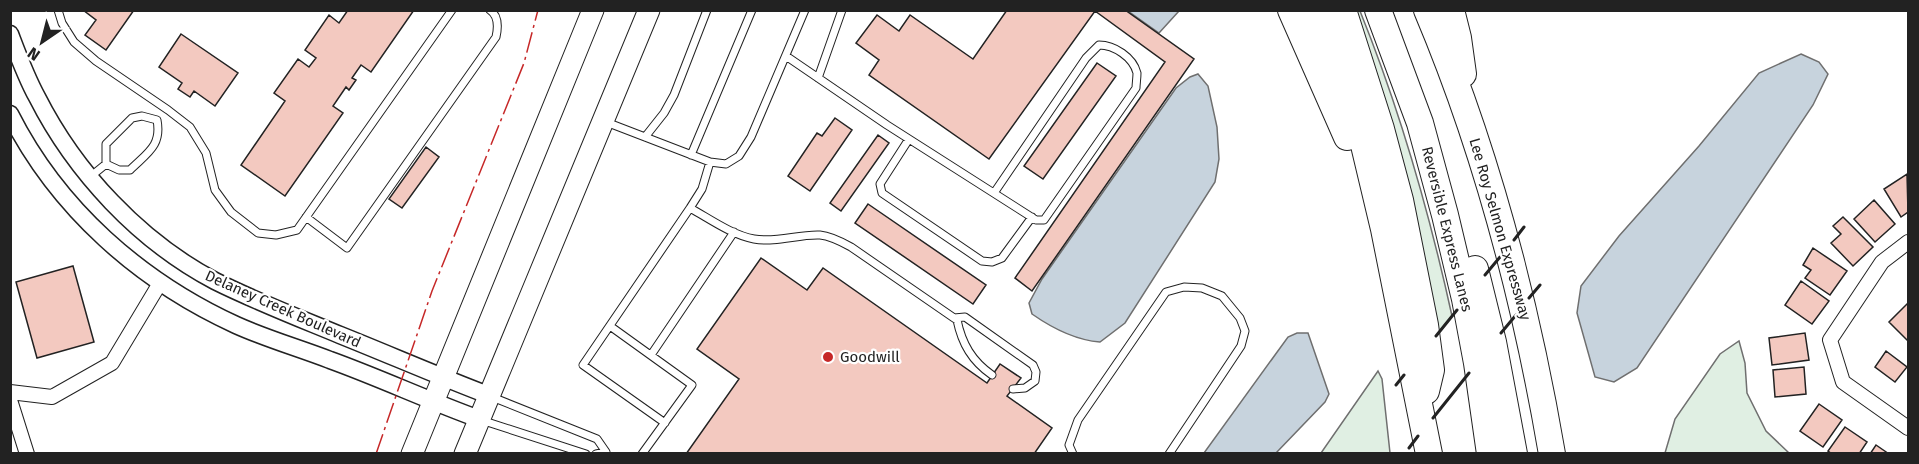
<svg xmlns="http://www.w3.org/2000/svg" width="1919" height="464" font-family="'Fira Sans',sans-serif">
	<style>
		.green { fill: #e0efe3; stroke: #6f6f6f; stroke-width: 1.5 }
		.water { fill: #c7d3dd; stroke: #6f6f6f; stroke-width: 1.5 }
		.building { fill: #f3c9c0; stroke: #222; stroke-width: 1.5 }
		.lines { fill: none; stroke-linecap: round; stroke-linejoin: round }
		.service-casing { stroke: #222; stroke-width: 9 }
		.minor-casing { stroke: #222; stroke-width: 16 }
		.tertiary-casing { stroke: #222; stroke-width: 19 }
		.primary-casing { stroke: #222; stroke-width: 23 }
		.motorway-casing { stroke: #222; stroke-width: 28 }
		.service { stroke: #fff; stroke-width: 7 }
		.minor { stroke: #fff; stroke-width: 14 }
		.tertiary { stroke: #fff; stroke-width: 16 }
		.primary { stroke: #fff; stroke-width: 21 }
		.motorway { stroke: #fff; stroke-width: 26 }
		.wall { stroke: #222; stroke-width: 3 }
		.power { stroke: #c62828; stroke-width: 1.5; stroke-dasharray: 21 4.5 3 4.5; stroke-linecap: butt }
		.poi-dot { fill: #c62828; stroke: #fff; stroke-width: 2 }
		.labels { text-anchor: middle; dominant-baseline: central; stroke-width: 4.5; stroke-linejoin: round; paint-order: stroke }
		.street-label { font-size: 15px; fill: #222; stroke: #fff }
		.poi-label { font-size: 15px; fill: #222; stroke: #fff; text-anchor: start }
	</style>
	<rect width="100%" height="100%" fill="#fff"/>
	<path class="green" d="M1354,11h6c40,99 69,200 92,305l-13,16z
		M1739,341l6,22 2,30 19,38 23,22h-124l10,-34 45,-65z
		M1378,371l4,8 8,74h-69z"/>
	<path class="water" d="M1128,11h51l-20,22z
		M1801,54l18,8 9,12 -15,31 -176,263 -23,14 -19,-5 -18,-64 4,-27 38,-50 80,-90 60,-73z
		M1198,74l10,12 9,41 2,32 -4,23 -90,141 -25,19c-26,-2 -48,-14 -68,-28l-3,-11 13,-24 134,-191 14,-11z
		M1297,333h11l21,61 -4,8 -49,51h-72l84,-116z"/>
	<path class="building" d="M83,10h51l-28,40 -21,-15 11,-15z
		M348,10h66l-43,62 -10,-7 -9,13 4,2 -7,10 -3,-3 -13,19 10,7 -58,83 -44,-31 44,-64 -11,-8 24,-34 11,8 7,-9 -11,-8 24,-35 10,8z
		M1007,10h118l69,49 -162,232 -17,-13 150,-216 -70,-51 -106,148 -120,-84 10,-15 -23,-17 21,-28 22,16 11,-16 63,44z
		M181,34l57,39 -23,33 -21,-15 -4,6 -12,-8 4,-6 -23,-16z
		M1097,63l19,13 -73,103 -19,-13z
		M835,118l17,12 -42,61 -22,-15 29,-43 5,3z
		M878,135l11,8 -48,68 -11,-8z
		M426,147l13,10 -37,51 -13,-9z
		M1907,174l1,38 -7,5 -17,-28z
		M1874,200l21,24 -20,18 -21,-23z
		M868,204l118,81 -13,19 -118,-81z
		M1843,217l30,30 -20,19 -22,-23 10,-9 -8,-8z
		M1813,248l34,23 -17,24 -25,-17 6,-8 -8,-5z
		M761,258l46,32 16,-22 164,115 13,-19 21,14 -14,18 45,32 -18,26h-348l53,-75 -42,-30z
		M73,266l21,76 -57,16 -21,-76z
		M1801,281l28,20 -17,23 -27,-19z
		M1908,303v38l-19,-19z
		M1805,333l4,27 -37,5 -3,-27z
		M1886,351l21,16 -12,15 -20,-15z
		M1804,367l2,27 -31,3 -2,-27z
		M1819,404l23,16 -19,27 -23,-16z
		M1845,427l22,15 -8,12h-27l-4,-3z
		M1876,445l13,9h-19z"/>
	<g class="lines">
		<defs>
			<path id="service" d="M58,10l4,13 12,19 22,19 72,49 22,17 16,26 9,37 16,22 27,21 18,2 21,-5 155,-220
				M786,56l101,69 149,95h8l92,-132c0,-4 1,-10 1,-15 -4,-16 -23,-28 -38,-28l-13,13 -92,135
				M818,78l24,-68
				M142,116l15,4c5,26 -10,33 -27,50h-11l-13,-6v-20l26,-26z
				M606,122l104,40 16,2 13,-8 12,-19 54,-127
				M645,137l19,-24 10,-18 33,-85
				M909,139l-29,45 2,9 100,68 10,1 10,-4 30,-41
				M691,155l61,-145
				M90,177l16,-13
				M690,208c20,11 42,27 64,31 23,4 44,-5 66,-4 11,1 22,7 31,12l103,71
				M306,217l41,31 149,-211c2,-9 3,-21 -6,-27
				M610,326l82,59 -50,69
				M651,355l83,-123
				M992,375c-20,-14 -30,-31 -35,-55l-3,-2 11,-1 68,48 3,7 -1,9 -10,7 -12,1
				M492,397l105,42 9,13 -10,2
				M481,420l105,34
				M665,423l-82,-58 107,-157 12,-19 8,-27
				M1073,454l-4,-9 9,-25 88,-128 18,-5 18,1 20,8 18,22 5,13 -4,15 -72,108"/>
			<path id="minor" d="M1908,242l-26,20 -52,78 13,42 65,46
				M10,392l42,5 60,-34 48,-80
				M10,400l17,54"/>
			<path id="tertiary" d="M10,34c8,21 16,43 27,63 38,75 102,144 178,184 40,20 84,37 125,54 50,20 98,41 148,60
				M10,114c48,95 130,167 226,211 31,14 63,23 94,35 50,18 99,41 149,59"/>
			<path id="primary" d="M412,454l181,-444
				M465,454l184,-444"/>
			<path id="motorway" d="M1291,10l56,127
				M1318,10l29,81 17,54 20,84 45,225
				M1343,10l38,119 19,71 25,125 6,45 -5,21
				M1378,10l42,113 25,92 20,84 12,64 13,91
				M1427,10c60,142 99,292 125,444
				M1451,10l7,28 5,36
				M1475,269l18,73 21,112"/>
		</defs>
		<use href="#service" class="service-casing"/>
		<use href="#minor" class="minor-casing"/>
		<use href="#tertiary" class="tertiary-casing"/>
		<use href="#primary" class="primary-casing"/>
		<use href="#motorway" class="motorway-casing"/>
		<use href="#service" class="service"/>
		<use href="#minor" class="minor"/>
		<use href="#tertiary" class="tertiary"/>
		<use href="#primary" class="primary"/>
		<use href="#motorway" class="motorway"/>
		<path class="wall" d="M1514,240l10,-13
			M1485,275l15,-18
			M1529,298l11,-13
			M1501,333l15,-18
			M1436,336l21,-26
			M1396,385l8,-10
			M1433,418l36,-45
			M1409,448l9,-12"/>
		<path class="power" d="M376,454l56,-163 92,-228 14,-53"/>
	</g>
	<circle class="poi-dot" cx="828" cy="357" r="6"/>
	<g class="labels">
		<g class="street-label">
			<text transform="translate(1447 229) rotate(76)">Reversible Express Lanes</text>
			<text transform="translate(1500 229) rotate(74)">Lee Roy Selmon Expressway</text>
			<text transform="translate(283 309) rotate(24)">Delaney Creek Boulevard</text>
		</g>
		<g class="poi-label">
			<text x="840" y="357">Goodwill</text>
		</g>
	</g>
	<rect width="1919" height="464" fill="none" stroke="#222222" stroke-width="24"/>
	<g transform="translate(42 42) rotate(215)" stroke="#ffffff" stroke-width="4.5" paint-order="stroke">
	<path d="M0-4.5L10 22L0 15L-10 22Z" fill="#222222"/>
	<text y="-9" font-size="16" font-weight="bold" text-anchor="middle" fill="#222222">N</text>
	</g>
</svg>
